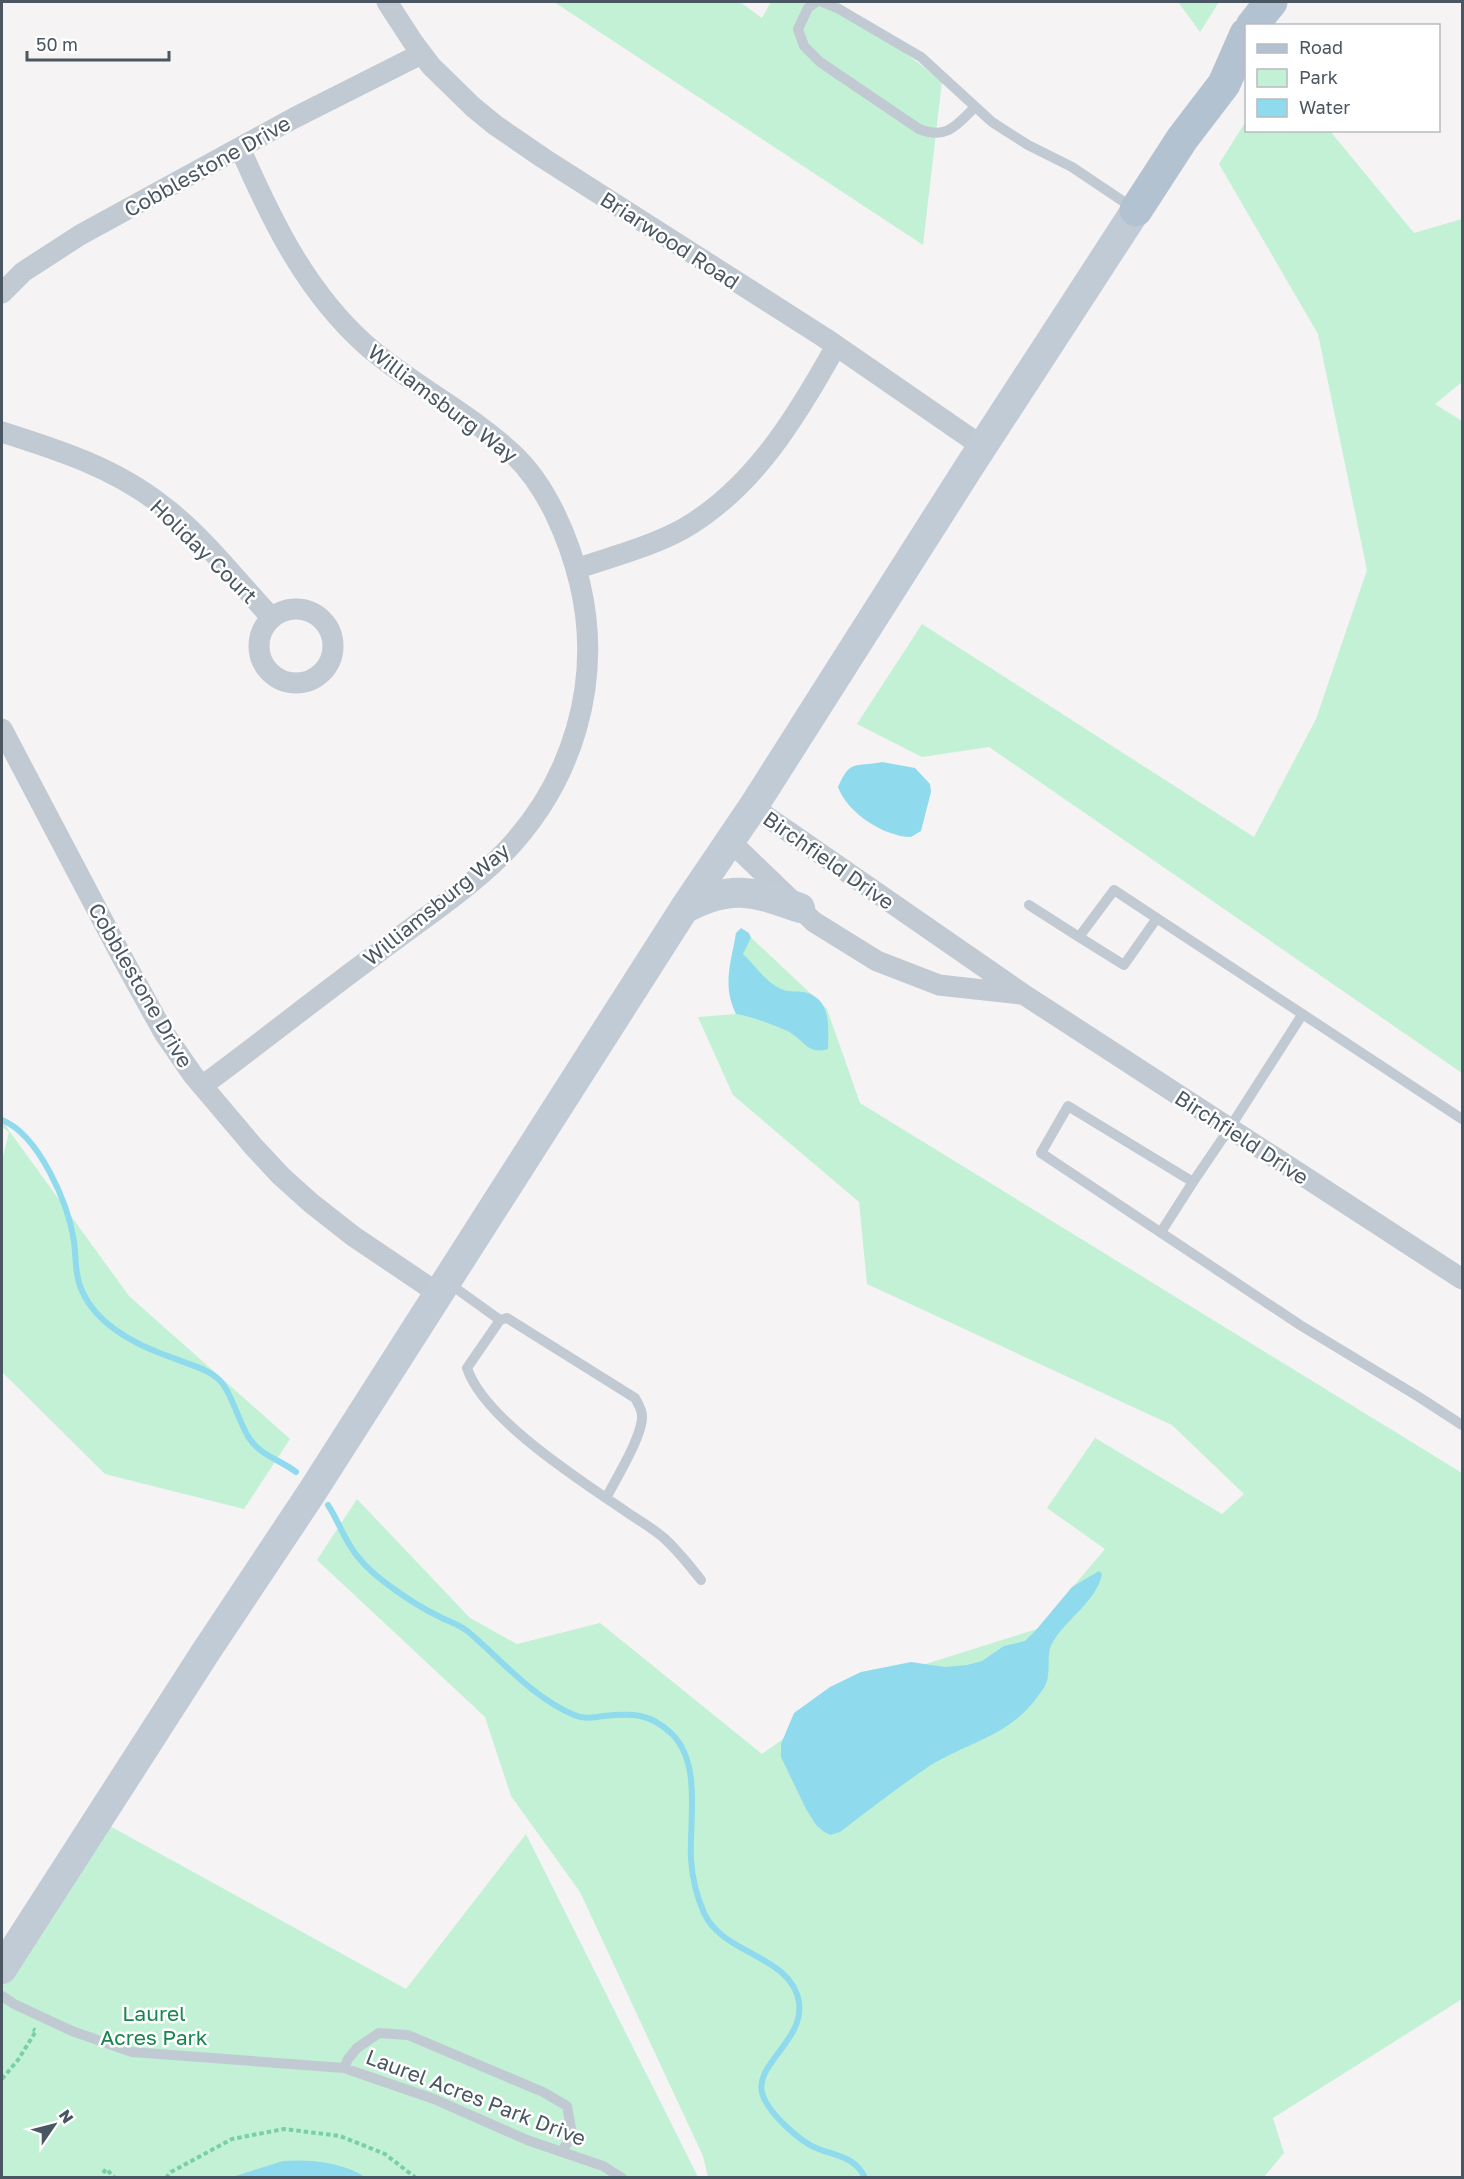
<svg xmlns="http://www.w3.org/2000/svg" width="1464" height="2179" font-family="'Golos Text',sans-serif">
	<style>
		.green { fill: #c3f1d5 }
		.water { fill: #90daee }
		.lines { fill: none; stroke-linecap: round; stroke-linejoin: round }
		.stream { stroke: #90daee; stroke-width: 6 }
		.path { stroke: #7ad0a6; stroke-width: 4; stroke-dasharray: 4.5 3; stroke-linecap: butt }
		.service { stroke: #c1cad2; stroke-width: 10 }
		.minor { stroke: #c1cad2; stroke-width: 21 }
		.secondary { stroke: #c1cbd6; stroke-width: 30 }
		.primary { stroke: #b3c2d1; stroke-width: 33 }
		.labels { text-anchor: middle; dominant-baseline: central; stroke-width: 5; stroke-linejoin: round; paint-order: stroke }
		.street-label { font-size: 21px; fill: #4a5661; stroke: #fff }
		.park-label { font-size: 21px; fill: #17864f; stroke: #fff }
	</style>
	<rect width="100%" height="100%" fill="#f5f3f3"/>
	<path class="green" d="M554,2h186l22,16 9,-16h67l104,79 -19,164z
		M1178,2h41l-19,30z
		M1246,121v9l84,1 84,102 48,-14v163l-27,22 27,17v652l-473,-326 -67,10 -65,-33 65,-100 332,213 62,-118 51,-149 -49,-236 -99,-170z
		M741,928l86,81 33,94 602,370v526l-189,119 11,35 -20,24h-556l-5,-21 -123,-264 -69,-96 -26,-79 -168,-157 40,-61 113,119 47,26 83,-21 162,131 97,-69 178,-56 68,-80 -58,-41 48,-70 127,76 22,-20 -72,-69 -305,-141 -8,-82 -126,-107 -35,-78 38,-3z
		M2,1121l127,175 161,143 -46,70 -139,-35 -103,-102v-211l7,-29 -7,-5z
		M97,1819l309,170 120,-155 172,343h-696v-210z"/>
	<path class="water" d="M882,762l33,6 15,16 1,8 -10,39 -10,6c-26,0 -64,-24 -73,-50 13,-29 16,-19 44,-25z
		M741,928l8,5 2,5 -8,16c13,12 21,27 38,35 9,4 18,1 27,4 24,9 20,34 20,56 -19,6 -23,-7 -37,-16 -10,-6 -44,-18 -55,-19 -14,-28 -5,-51 0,-81z
		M1099,1571l3,3c-5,26 -34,44 -48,66 -8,12 -4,22 -6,35 0,9 -7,17 -12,24 -29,38 -71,44 -108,68 -30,20 -59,43 -88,65l-10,3 -7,-4 -7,-6 -10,-16 -25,-52v-13l13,-31 36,-26 31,-15 50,-10 34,5 22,-2 15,-4 22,-15 21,-5 12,-12 35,-42z
		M283,2161c27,-2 59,1 82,16h-133z"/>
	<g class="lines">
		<path class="stream" d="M2,1120c37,15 66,83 72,121 2,17 1,35 8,50 16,36 58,56 94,68 14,6 30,9 41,19 14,11 21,43 32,60 12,18 30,21 47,34
			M328,1505c8,12 13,26 21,39 9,16 23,29 38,40 16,12 36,25 55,34 11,5 21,8 30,17 32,28 62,63 102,80 9,4 20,3 29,1 30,-3 47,-3 69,18 30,30 17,87 19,125 1,18 6,38 13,54 19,42 87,42 95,89 6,39 -48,64 -36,94 7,18 35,44 53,52 19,8 39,8 49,30"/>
		<path class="path" d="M2,2079l16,-19 18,-29 -3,-2
			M103,2173l3,-4 9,9
			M166,2178l5,-6 61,-33 52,-10 56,7 45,18 31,24"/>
		<path class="service" d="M816,2l-8,6 -10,21 6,17 16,16 99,67c28,11 38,-4 56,-22
			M822,2l17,7 82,48 71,65 36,23 44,22 61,41
			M1029,905l50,32 35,-47 348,229
			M1079,937l45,28 33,-47
			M1302,1015l-73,114 -36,53 -125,-76 -27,47 259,172 119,72 43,28
			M1161,1232l32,-50
			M447,1282l53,38
			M606,1498c10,-19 37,-63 36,-82 0,-7 -4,-12 -7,-18l-128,-80 -7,2 -33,48c17,52 116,114 161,145 12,8 26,16 37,26 14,13 25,27 36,41
			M2,1996l12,8 58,27 60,21 212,16 90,31 93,41 76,26 19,12
			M344,2068l4,-9 9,-11 22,-15 29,2 135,57 24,14 5,28 -10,18"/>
		<path class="minor" d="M387,2l26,40 18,24 42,41 22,18 48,33 282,180 158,109
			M2,293l21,-21 57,-37 214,-117 127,-64
			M2,432c57,18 113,36 161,74 41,31 74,75 109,112
			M576,569c35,-12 74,-22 107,-40 71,-41 114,-113 153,-183
			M259 646a37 37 0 1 1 74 0a37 37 0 1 1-74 0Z
			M2,729l121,230 41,74 29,42 60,71 28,30 30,27 42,33 86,58
			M753,807l270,187 439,285
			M730,841l84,81 63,39 62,24 81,9
			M202,1086c57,-42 112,-86 169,-128 44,-34 93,-65 132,-104 70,-72 100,-172 77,-270 -11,-45 -33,-99 -68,-131 -44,-41 -100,-68 -145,-107 -61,-54 -95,-125 -127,-198"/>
		<path class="secondary" d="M684,909c46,-25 69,-18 116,-1
			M2,1969l203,-316 107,-161 372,-583 69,-102 216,-340 167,-257"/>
		<path class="primary" d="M1252,26l19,-24
			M1136,210l46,-71 42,-55 22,-50"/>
	</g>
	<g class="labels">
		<g class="street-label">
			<text transform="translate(207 166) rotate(-29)">Cobblestone Drive</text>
			<text transform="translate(670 240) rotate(33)">Briarwood Road</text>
			<text transform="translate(443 403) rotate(37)">Williamsburg Way</text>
			<text transform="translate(204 551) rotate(44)">Holiday Court</text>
			<text transform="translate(829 860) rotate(35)">Birchfield Drive</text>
			<text transform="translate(436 904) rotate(-39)">Williamsburg Way</text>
			<text transform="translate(141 985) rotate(60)">Cobblestone Drive</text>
			<text transform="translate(1242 1137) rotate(33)">Birchfield Drive</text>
			<text transform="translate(476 2097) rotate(21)">Laurel Acres Park Drive</text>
		</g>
		<g class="park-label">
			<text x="154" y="2013">Laurel<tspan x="154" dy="24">Acres Park</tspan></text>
		</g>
	</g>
	<rect width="1464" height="2179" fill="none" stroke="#4a5661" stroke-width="6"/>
	<rect x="1245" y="24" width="195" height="108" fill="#ffffff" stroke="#b7bbc0" stroke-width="1.5"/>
	<rect x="1257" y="44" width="30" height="9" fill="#b3c2d1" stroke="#b7bbc0" stroke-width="1.5"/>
	<text x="1299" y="54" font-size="18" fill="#4a5661">Road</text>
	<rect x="1257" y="69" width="30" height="18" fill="#c3f1d5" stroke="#b7bbc0" stroke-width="1.5"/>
	<text x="1299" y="84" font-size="18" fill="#4a5661">Park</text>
	<rect x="1257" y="99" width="30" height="18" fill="#90daee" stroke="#b7bbc0" stroke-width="1.5"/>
	<text x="1299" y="114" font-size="18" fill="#4a5661">Water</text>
	<g transform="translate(54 2125) rotate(55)" stroke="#ffffff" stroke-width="4.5" paint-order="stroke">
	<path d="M0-4.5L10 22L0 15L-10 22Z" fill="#4a5661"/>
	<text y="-9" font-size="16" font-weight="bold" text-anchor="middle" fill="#4a5661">N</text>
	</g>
	<path d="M27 51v9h142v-9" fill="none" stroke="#4a5661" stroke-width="3"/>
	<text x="36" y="51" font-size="18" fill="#4a5661" stroke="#ffffff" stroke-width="4.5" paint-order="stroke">50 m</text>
</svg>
